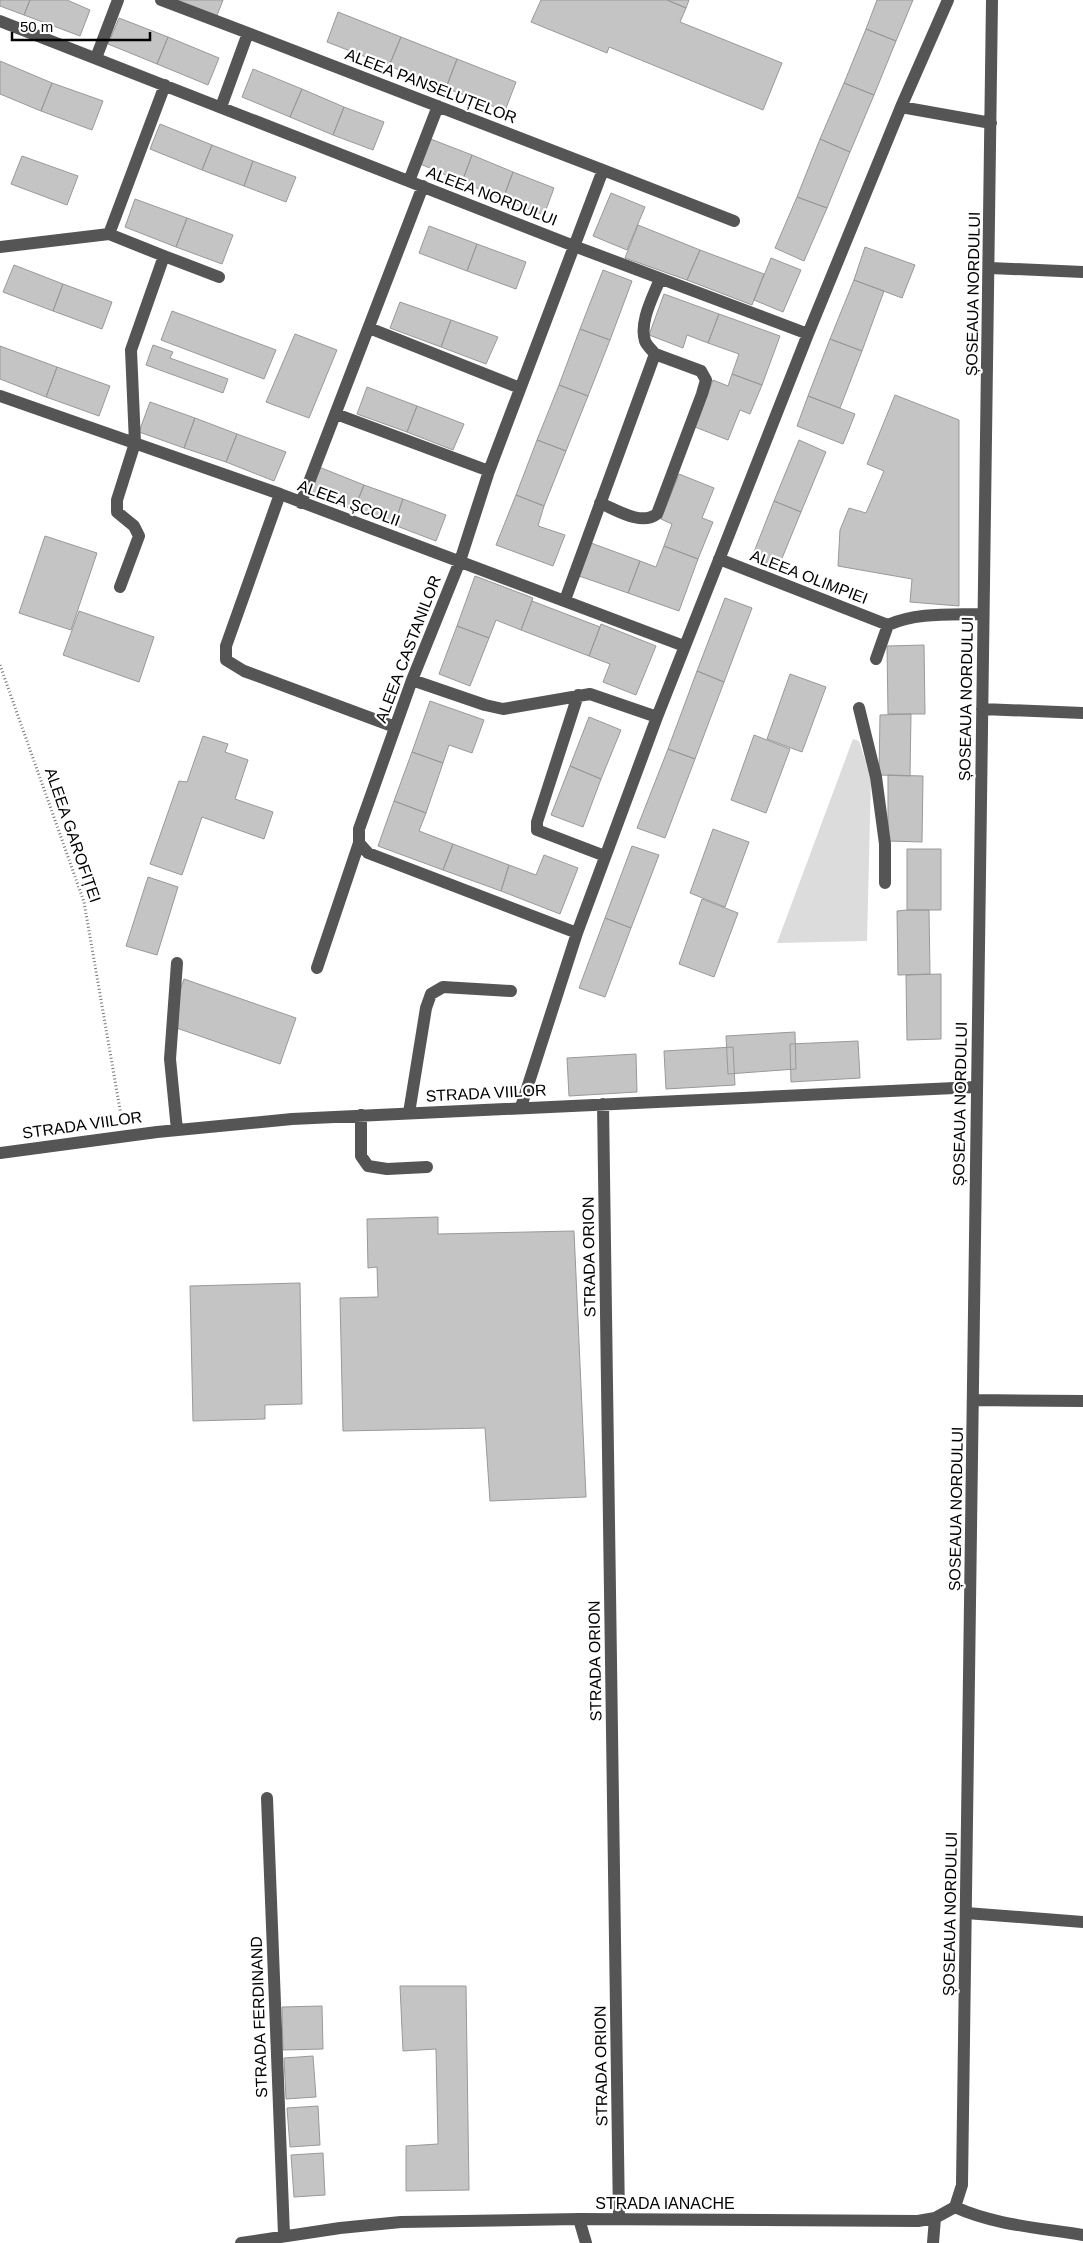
<svg xmlns="http://www.w3.org/2000/svg" width="1083" height="2243" font-family="Helvetica,sans-serif">
	<style>
		.green { fill: #dcdcdc }
		.building { fill: #c4c4c4; stroke: #999 }
		.lines { fill: none; stroke-linecap: round; stroke-linejoin: round }
		.path { stroke: #777; stroke-width: 3; stroke-dasharray: 1 2.5; stroke-linecap: butt }
		.minor { stroke: #555; stroke-width: 12 }
		.labels { text-anchor: middle; dominant-baseline: central; stroke-width: 4.5; stroke-linejoin: round; paint-order: stroke }
		.street-label { font-size: 16px; fill: #000; stroke: #fff }
	</style>
	<rect width="100%" height="100%" fill="#fff"/>
	<path class="green" d="M853,739l6,2 12,37 -4,163 -90,2z"/>
	<path class="building" d="M0,0h30l-6,15 -24,-9z
		M30,0h37l23,10 -10,26 -56,-21z
		M173,0h50l-7,18z
		M541,0h126l19,8 -6,14 102,41 -19,47 -154,-63 -2,6 -76,-31z
		M667,0h22l-3,8z
		M877,0h36l-17,41 -30,-12z
		M338,12l63,25 -12,29 -62,-24z
		M119,18l49,19 -11,27 -49,-20z
		M866,29l30,12 -22,54 -30,-12z
		M168,37l51,21 -11,27 -51,-21z
		M401,37l56,22 -11,29 -57,-22z
		M457,59l59,23 -11,29 -59,-23z
		M0,61l52,22 -11,28 -41,-17z
		M253,69l49,20 -12,28 -48,-20z
		M52,83l51,18 -11,29 -51,-19z
		M844,83l30,12 -24,57 -30,-13z
		M302,89l42,18 -11,28 -43,-18z
		M344,107l40,15 -11,28 -40,-15z
		M160,124l52,21 -10,25 -52,-21z
		M428,138l44,17 -10,27 -44,-19z
		M820,139l30,13 -23,56 -30,-11z
		M212,145l41,16 -9,25 -42,-16z
		M472,155l41,17 -10,27 -41,-17z
		M22,156l56,20 -11,29 -56,-21z
		M253,161l43,16 -10,25 -42,-16z
		M513,172l41,16 -10,27 -41,-16z
		M611,193l34,14 -18,43 -34,-14z
		M797,197l30,11 -23,53 -29,-13z
		M135,199l52,19 -11,29 -51,-20z
		M187,218l46,17 -11,29 -46,-17z
		M638,225l62,25 -13,30 -62,-22z
		M429,226l48,18 -10,27 -48,-18z
		M477,244l49,18 -10,27 -49,-18z
		M865,247l50,18 -13,33 -48,-18z
		M700,250l64,24 -12,31 -65,-25z
		M771,258l30,12 -18,42 -29,-12z
		M14,265l49,19 -10,27 -50,-19z
		M603,270l29,11 -22,59 -30,-11z
		M854,280l30,11 -22,60 -32,-12z
		M63,284l49,18 -10,27 -49,-18z
		M664,294l55,20 -11,29 -21,-8 -4,13 -34,-13z
		M400,302l51,18 -10,27 -51,-19z
		M172,311l104,39 -12,29 -103,-39z
		M719,314l61,22 -18,49 -30,-11 7,-20 -31,-11z
		M451,320l47,17 -12,27 -45,-17z
		M580,329l30,11 -22,56 -29,-11z
		M295,334l42,16 -28,68 -43,-16z
		M830,339l32,12 -22,57 -32,-12z
		M153,345l20,7 -3,6 58,21 -5,14 -77,-28z
		M0,346l57,21 -11,30 -46,-18z
		M57,367l53,19 -11,30 -53,-19z
		M732,374l30,11 -12,29 -10,-4 -12,30 -33,-13 18,-47 15,6z
		M559,385l29,11 -22,55 -29,-11z
		M367,387l50,19 -10,26 -50,-18z
		M895,395l64,25v186l-49,-4 2,-23 -74,-13 2,-36 9,-22 17,5 18,-42 -17,-7z
		M808,396l47,18 -12,30 -46,-18z
		M150,402l45,16 -11,30 -45,-16z
		M417,406l47,18 -11,26 -46,-18z
		M195,418l42,16 -11,28 -42,-14z
		M237,434l49,18 -12,29 -48,-19z
		M537,440l29,11 -22,55 -28,-11z
		M799,440l27,12 -25,60 -27,-11z
		M319,467l45,18 -10,25 -45,-18z
		M679,474l35,14 -12,30 11,4 -15,37 -34,-13 8,-22 -11,-5z
		M364,485l39,14 -9,26 -40,-15z
		M516,495l28,11 -6,20 27,9 -12,31 -57,-21z
		M403,499l43,16 -10,26 -42,-16z
		M774,501l27,11 -23,56 -26,-11z
		M45,536l52,17 -26,77 -52,-17z
		M591,543l49,18 -12,32 -49,-17z
		M664,546l34,13 -19,52 -51,-18 12,-32 16,6z
		M475,576l58,22 -12,32 -25,-10 -7,18 -32,-12z
		M725,598l27,10 -28,74 -27,-11z
		M532,601l68,26 -11,29 -68,-26z
		M79,611l75,26 -15,45 -76,-27z
		M601,624l55,22 -20,49 -33,-13 7,-18 -21,-8z
		M457,626l32,12 -19,48 -31,-12z
		M924,645l1,69h-37l-1,-68z
		M697,671l27,11 -29,77 -27,-10z
		M790,674l36,13 -24,65 -35,-13z
		M430,701l54,19 -12,33 -23,-8 -6,18 -31,-11z
		M911,714l-1,62 -31,-1 1,-60z
		M589,717l32,13 -20,49 -31,-13z
		M754,735l36,14 -24,64 -35,-13z
		M203,736l25,8 -3,8 23,8 -13,39 38,13 -9,27 -62,-22 -20,58 -32,-11 29,-83 8,1z
		M668,749l27,10 -30,79 -28,-10z
		M412,752l31,11 -17,50 -32,-12z
		M570,766l31,13 -18,48 -32,-12z
		M888,775l35,1 -1,66 -34,-1z
		M394,801l32,12 -7,18 34,13 -10,26 -65,-24z
		M713,829l36,13 -24,65 -35,-14z
		M453,844l56,21 -8,26 -58,-21z
		M632,846l27,9 -28,73 -26,-10z
		M907,849h34v61h-34z
		M544,855l34,13 -18,46 -59,-23 8,-26 27,10z
		M148,877l30,10 -21,68 -31,-9z
		M702,899l36,14 -24,64 -35,-13z
		M907,910h22l1,64 -32,1 -1,-64z
		M605,918l26,10 -26,69 -26,-9z
		M941,974v65l-34,1 -1,-65z
		M184,979l112,39 -16,46 -112,-39z
		M795,1032l1,37 -68,5 -2,-38z
		M858,1041l2,37 -69,4 -1,-38z
		M733,1047l2,38 -69,4 -2,-38z
		M636,1054l1,38 -68,4 -2,-38z
		M438,1217v17l136,-3 12,266 -96,4 -5,-73 -142,3 -3,-133 38,-1 -1,-30 -9,1 -1,-49z
		M300,1283l2,121 -37,1v14l-72,2 -3,-135z
		M400,1986h66l3,204 -63,1v-45l32,-2 -2,-95 -33,2z
		M322,2006l1,43 -40,1 -1,-43z
		M313,2056l3,41 -30,2 -2,-41z
		M318,2106l2,39 -30,2 -3,-39z
		M323,2153l2,42 -31,2 -3,-42z"/>
	<g class="lines">
		<path class="path" d="M0,665l84,237 38,219"/>
		<path class="minor" d="M161,0l87,33 -27,74
			M0,21l574,225 234,88
			M248,33l355,137 -114,301 -29,90 -48,119 -53,149v14l9,10 209,80
			M96,58l22,-58
			M901,107l90,16
			M603,170l131,51
			M409,181l29,-75
			M109,234l56,-149
			M0,247l109,-13 55,22 -33,94 4,93 -18,57v12l17,14 5,10 -19,51
			M164,256l55,21
			M990,268l93,4
			M369,328l151,60
			M0,396l280,98 404,152
			M336,414l153,57
			M280,494l-54,152v14l18,11 151,56
			M301,503l122,-317
			M600,503c17,7 41,23 57,11l45,-120 4,-14 -5,-9 -46,-17
			M719,559l169,66
			M565,600l90,-246c-3,-4 -8,-8 -10,-13 -6,-19 8,-44 15,-62
			M876,659l12,-34c29,-13 63,-10 95,-11
			M412,680l73,25 18,4 87,-15 67,23
			M578,695l-41,127v8l68,26
			M859,708l17,69 9,67v39
			M982,709l101,4
			M317,968l42,-125
			M603,1104l16,1115
			M521,1107l56,-174 80,-216 151,-383 93,-227 47,-107
			M409,1113l17,-105 5,-14 12,-7 68,4
			M361,1115v41l7,10 19,3 40,-2
			M177,1130l-7,-71 7,-96
			M0,1153l157,-21 135,-13 684,-32
			M974,1400l109,1
			M267,1798l17,437
			M966,1913l117,9
			M955,2207l7,-22 30,-2185
			M955,2207c39,18 86,21 128,28
			M579,2219l7,24
			M241,2243l99,-15 61,-6 178,-3 339,2 17,-3 20,-11
			M933,2243l2,-25"/>
	</g>
	<g class="labels">
		<g class="street-label">
			<text transform="translate(431 86) rotate(21)">ALEEA PANSELUȚELOR</text>
			<text transform="translate(492 196) rotate(21)">ALEEA NORDULUI</text>
			<text transform="translate(973 294) rotate(-89)">ȘOSEAUA NORDULUI</text>
			<text transform="translate(349 503) rotate(20)">ALEEA ȘCOLII</text>
			<text transform="translate(809 577) rotate(21)">ALEEA OLIMPIEI</text>
			<text transform="translate(408 649) rotate(-69)">ALEEA CASTANILOR</text>
			<text transform="translate(966 699) rotate(-89)">ȘOSEAUA NORDULUI</text>
			<text transform="translate(73 835) rotate(71)">ALEEA GAROFIȚEI</text>
			<text transform="translate(486 1093) rotate(-3)">STRADA VIILOR</text>
			<text transform="translate(960 1104) rotate(-89)">ȘOSEAUA NORDULUI</text>
			<text transform="translate(82 1125) rotate(-8)">STRADA VIILOR</text>
			<text transform="translate(589 1257) rotate(-91)">STRADA ORION</text>
			<text transform="translate(956 1509) rotate(-89)">ȘOSEAUA NORDULUI</text>
			<text transform="translate(595 1661) rotate(-91)">STRADA ORION</text>
			<text transform="translate(950 1914) rotate(-89)">ȘOSEAUA NORDULUI</text>
			<text transform="translate(259 2017) rotate(-92)">STRADA FERDINAND</text>
			<text transform="translate(601 2066) rotate(-91)">STRADA ORION</text>
			<text x="665" y="2203">STRADA IANACHE</text>
		</g>
	</g>
	<path d="M12 32v8h138v-8" fill="none" stroke="#000000" stroke-width="2.5"/>
	<text x="20" y="32" font-size="15" fill="#000000" stroke="#ffffff" stroke-width="4" paint-order="stroke">50 m</text>
</svg>
